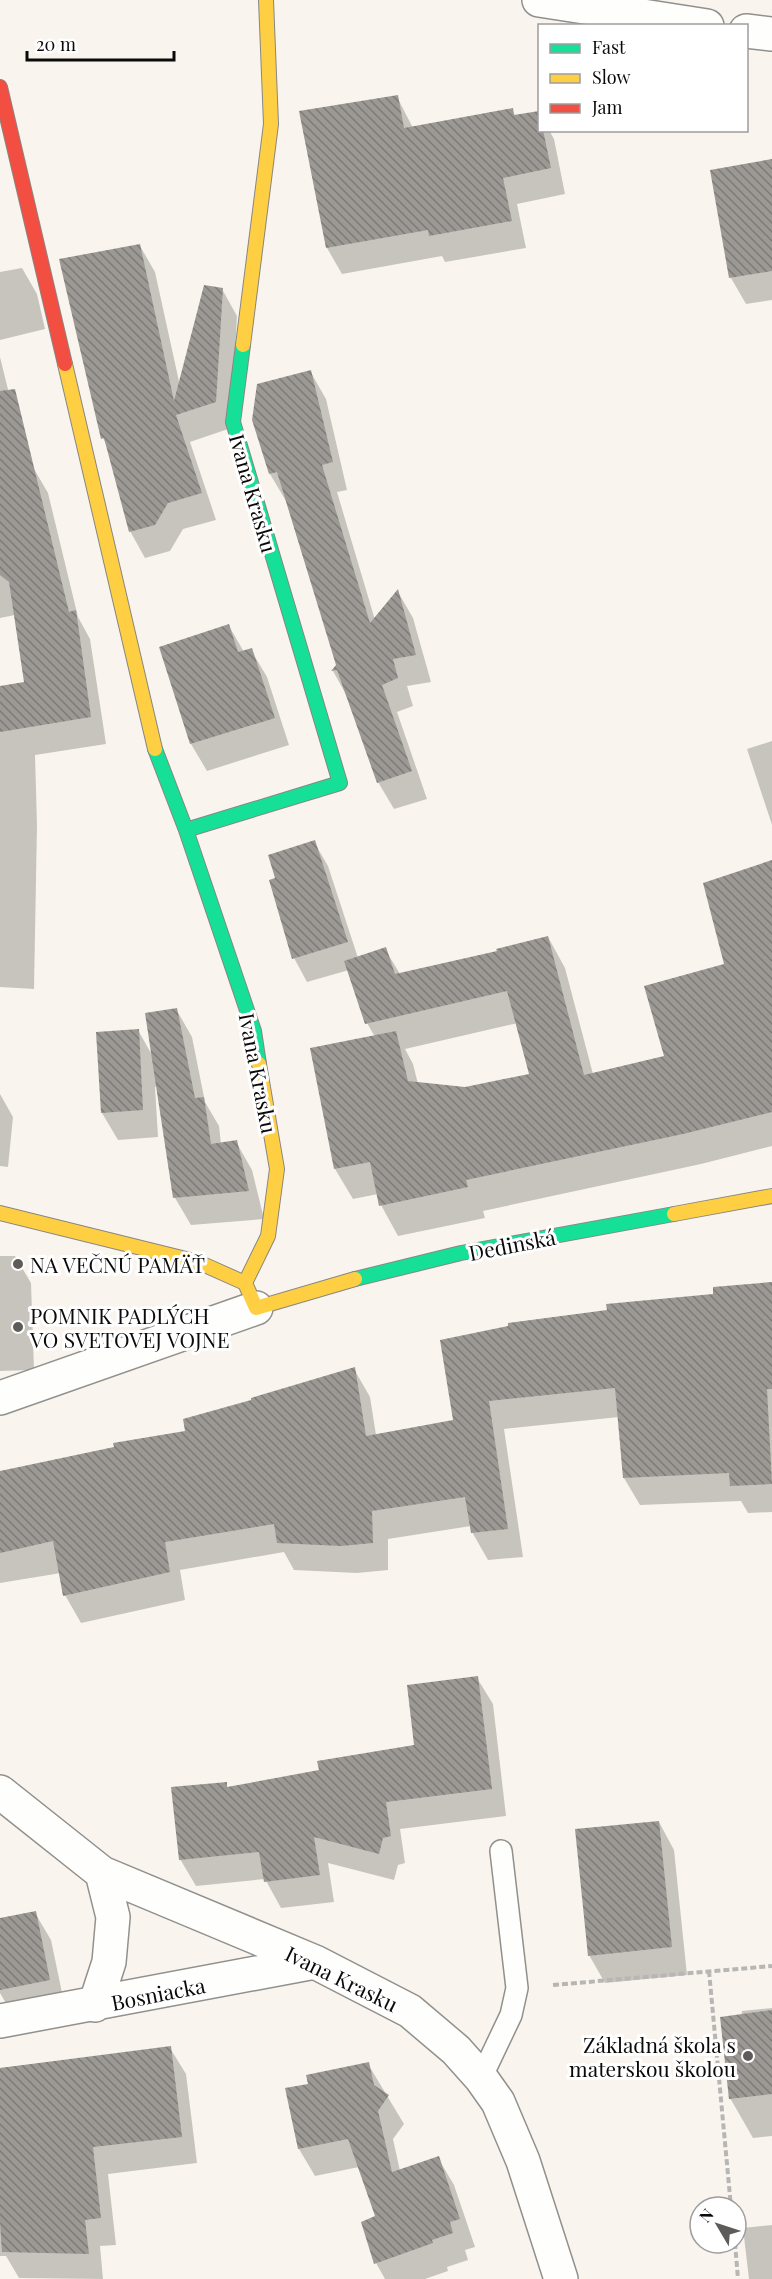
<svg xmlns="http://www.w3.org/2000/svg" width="772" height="2279" font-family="'Playfair Display',serif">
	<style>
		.shadow { fill: #0003; fill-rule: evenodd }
		.building { fill: url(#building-back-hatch) }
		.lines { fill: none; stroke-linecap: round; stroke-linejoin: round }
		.lane-casing { stroke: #92908d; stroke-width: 24 }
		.street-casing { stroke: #92908d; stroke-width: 36 }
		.fast-casing { stroke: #888683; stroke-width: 16 }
		.slow-casing { stroke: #888683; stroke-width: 16 }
		.jam-casing { stroke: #888683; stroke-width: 16 }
		.path { stroke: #b7b6b5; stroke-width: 4; stroke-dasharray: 6 3; stroke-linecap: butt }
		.lane { stroke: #fefefc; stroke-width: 21 }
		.street { stroke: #fefefc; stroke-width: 33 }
		.fast { stroke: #16e098; stroke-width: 14 }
		.slow { stroke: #ffcf43; stroke-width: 14 }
		.jam { stroke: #f24e42; stroke-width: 14 }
		.poi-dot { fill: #5e5c5a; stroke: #fff; stroke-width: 2 }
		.labels { text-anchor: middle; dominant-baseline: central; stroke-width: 6; stroke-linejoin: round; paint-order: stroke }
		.street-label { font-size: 21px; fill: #0a0a0a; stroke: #fff }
		.poi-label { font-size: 21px; fill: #0a0a0a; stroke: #fff; text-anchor: start }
	</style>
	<defs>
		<pattern id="building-back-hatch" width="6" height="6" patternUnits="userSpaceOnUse" patternTransform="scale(1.5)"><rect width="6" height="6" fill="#9c9894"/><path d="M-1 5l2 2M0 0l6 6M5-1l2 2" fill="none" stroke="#7d7a77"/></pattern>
	</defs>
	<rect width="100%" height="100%" fill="#f9f5ee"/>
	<path class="shadow" d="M397,97l16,31 99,-18 4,7 22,-5 2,18h9l5,9 11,55 -48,10 9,44 -81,14 -3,-6 -100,18 -15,-26 -26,-135z
		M772,161v139l-26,4 -15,-26 -19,-107z
		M140,246l15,26 25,114 42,-97 15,27 -6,112 -41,14 26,78 -33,9 -13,22 -25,7 -15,-27 -22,-83 -5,-10z
		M22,268l15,26 8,35 -45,11v-68z
		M0,357l23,93 25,43 30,124 12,22 16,105 -71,11 2,70 -3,164 -34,-2v-300l25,-3 -10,-69 -15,3z
		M310,371l16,28 21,91 -10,2 38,128 23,-28 15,26 18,64 -24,4 6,20 -16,6 30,87 -33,10 -16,-27 -30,-84 -15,-27 4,-5 -51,-165 -16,-27 -16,-54z
		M229,626l15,26 7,-2 16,27 22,68 -82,26 -16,-27 -30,-96z
		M772,741v84l-25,-76z
		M314,842l14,24 30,92 27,-9 15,25 99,-22 49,-15 17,31 28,106 73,-17 60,-91 46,-104v284l-71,18 -218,47 2,7 -87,18 -17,-31 -3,-11 -25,5 -18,-30 40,-132 -8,-14 -18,-53 -42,12 -13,-24 -18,-79zM518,1023l13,52 -66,13 -47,-4 -5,-20 -8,-15z
		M176,1009l16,28 13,65 14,24 2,18 15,-2 16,28 12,49 -73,6 -16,-27 -17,-112 -3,1 3,50 -40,3 -16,-27 36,-83 14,25z
		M0,1094l13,23 -5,50 -8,-1z
		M0,1256h15l16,27 3,87 -34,1z
		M772,1284v228l-24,1 -7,-12 -101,4 -16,-27 -5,-61 -115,12 19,128 -35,3 -16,-28 -1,-6 -83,13v31l-31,3 -63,-3 -10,-18 -104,18 5,30 -104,23 -16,-28 -4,-22 -61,10v-111l187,-40 167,-63 16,28 6,38 78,-14 -12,-80 273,-45z
		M477,1678l16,26 13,112 -106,13 5,34 -7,2 -4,15 -66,-17 6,39 -53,6 -16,-29 -69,7 -16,-27 46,-75 2,4 92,-16 96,-25z
		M659,1822l15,28 13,125 -82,8 -16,-28z
		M35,1913l16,27 14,67 -51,10 -14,-24v-73z
		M772,2008v128l-19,2 -23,-40 12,-87z
		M170,2048l16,26 11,89 -89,11 8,71 -16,1 3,33 -84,-1 -13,-22h-6v-188z
		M368,2064l36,60 -11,15 7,32 38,-13 16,27 21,62 -10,3 3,10 -21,7 1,4 -23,8h-40l-9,-16 -13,-40 14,-6 -18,-50 -44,9 -16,-27 11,-64z
		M772,2225v54h-23l-6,-51z"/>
	<path class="building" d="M398,95l6,33 109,-20 1,7 25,-4 1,19h3l8,38 -48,10 9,43 -83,15 -1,-6 -102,18 -27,-137z
		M772,159v112l-43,7 -19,-108z
		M140,244l34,157 30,-116 19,3 -7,114 -40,13 26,78 -34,10 -13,22 -26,7 -25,-94 -3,1 -42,-180z
		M311,370l22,92 -11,3 48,158 28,-34 18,66 -23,4 5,19 -16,7 30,86 -35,12 -40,-113 -6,1 5,-6 -59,-193 -8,2 -17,-54 5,-36z
		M15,389l54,223 7,-2 15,107 -91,15v-46l24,-4 -15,-100 -9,-7v-184z
		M229,624l9,28 14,-4 23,70 -85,26 -31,-97z
		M315,840l33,102 -56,17 -23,-79 6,-2 -7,-23z
		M772,860v252l-89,22 -217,46 2,7 -89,19 -9,-44 -36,7 -24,-121 86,-17 12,50 57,6 64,-13 -22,-83 -142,33 -21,-63 42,-14 9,27 102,-23 -1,-2 52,-13 36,139 80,-19 -20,-70 80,-22 -21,-81z
		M177,1008l18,90 9,-1 7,47 26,-4 12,51 -76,7 -28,-185z
		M139,1029l4,81 -42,3 -5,-81z
		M772,1282v107h-5l5,95 -42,2 -1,-13 -106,5 -8,-90 -126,13 19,128 -37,4 -6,-36 -93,14 1,32 -32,3 -64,-3 -3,-19 -109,18 5,30 -107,24 -10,-55 -53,12v-82l114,-24 -1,-4 72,-12 -2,-12 68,-19v-2l104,-31 11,69 87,-16 -13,-80 68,-14v-3l99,-13 -1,-6 107,-10v-7z
		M478,1676l14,113 -106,13 5,34 -8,2 -4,16 -65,-17 6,38 -56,7 -5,-30 -80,8 -8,-73 56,-5v5l92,-17 -2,-9 97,-16 -7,-60z
		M659,1821l13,126 -84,9 -13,-127z
		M36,1911l14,69 -50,10v-72z
		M772,2010v84l-43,5 -9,-82z
		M171,2046l11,91 -89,10 8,71 -16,2 4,34 -87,-2 -2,-30v-154z
		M369,2062l5,23 15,10 -11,16 14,61 47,-16 21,63 -10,3 3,11 -21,7 1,3 -59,21 -13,-42 14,-6 -27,-77 -50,10 -13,-61 23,-4 -2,-9z"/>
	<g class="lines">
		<defs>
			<path id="lane" d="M481,2078l30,-63 6,-27 -16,-137"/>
			<path id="street" d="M539,0l168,26
				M746,31l26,3
				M0,1398l256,-90
				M0,1792l102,81 213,89 95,49 46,39 25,28 17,24 25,59 38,118
				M95,2005l14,-43 4,-45 -11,-44
				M0,2021l315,-59"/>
			<path id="fast" d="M155,749l31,81 68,201 5,33
				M186,830l154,-47 -107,-361 10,-77
				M355,1279l106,-26 213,-39"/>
			<path id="slow" d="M243,345l28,-221 -5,-124
				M65,364l90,385
				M0,1213l198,49 47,21 11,25 99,-29
				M674,1214l98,-18
				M245,1283l23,-47 9,-67 -18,-105"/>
			<path id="jam" d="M0,87l65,277"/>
		</defs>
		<use href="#lane" class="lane-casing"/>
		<use href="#street" class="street-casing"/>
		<use href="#fast" class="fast-casing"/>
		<use href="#slow" class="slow-casing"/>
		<use href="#jam" class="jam-casing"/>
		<path class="path" d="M709,1971l22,236
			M553,1985l219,-19
			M735,2243l3,36"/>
		<use href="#lane" class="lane"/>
		<use href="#street" class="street"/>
		<use href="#fast" class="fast"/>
		<use href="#slow" class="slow"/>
		<use href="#jam" class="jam"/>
	</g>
	<g class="poi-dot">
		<circle cx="18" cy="1264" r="6"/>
		<circle cx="18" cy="1327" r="6"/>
		<circle cx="748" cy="2056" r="6"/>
	</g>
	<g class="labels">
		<g class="street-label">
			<text transform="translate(254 493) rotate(74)">Ivana Krasku</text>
			<text transform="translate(259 1073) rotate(79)">Ivana Krasku</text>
			<text transform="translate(512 1244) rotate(-11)">Dedinská</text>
			<text transform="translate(342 1978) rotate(26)">Ivana Krasku</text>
			<text transform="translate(158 1993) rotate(-11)">Bosniacka</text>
		</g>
		<g class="poi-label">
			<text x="30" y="1264">NA VEČNÚ PAMÄŤ</text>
			<text x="30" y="1315">POMNIK PADLÝCH<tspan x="30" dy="24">VO SVETOVEJ VOJNE</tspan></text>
			<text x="736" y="2044" text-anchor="end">Základná škola s<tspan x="736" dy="24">materskou školou</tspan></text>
		</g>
	</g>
	<rect x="538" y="24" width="210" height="108" fill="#ffffff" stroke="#9d9d9d" stroke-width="1.5"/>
	<rect x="550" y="44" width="30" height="9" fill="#16e098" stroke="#9d9d9d" stroke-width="1.5"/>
	<text x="592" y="54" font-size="18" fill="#0a0a0a">Fast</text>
	<rect x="550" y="74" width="30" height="9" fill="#ffcf43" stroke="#9d9d9d" stroke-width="1.5"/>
	<text x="592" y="84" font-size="18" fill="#0a0a0a">Slow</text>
	<rect x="550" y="104" width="30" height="9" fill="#f24e42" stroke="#9d9d9d" stroke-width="1.5"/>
	<text x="592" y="114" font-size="18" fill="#0a0a0a">Jam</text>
	<g transform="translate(718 2225) rotate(309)"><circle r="28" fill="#ffffff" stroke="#9d9d9d" stroke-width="1.5"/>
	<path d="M0-4.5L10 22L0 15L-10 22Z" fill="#5e5c5a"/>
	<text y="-9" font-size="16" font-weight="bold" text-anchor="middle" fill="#0a0a0a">N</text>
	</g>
	<path d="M27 51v9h147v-9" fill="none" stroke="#0a0a0a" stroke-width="3"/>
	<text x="36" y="51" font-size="18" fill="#0a0a0a" stroke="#ffffff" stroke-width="4.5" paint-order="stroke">20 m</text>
</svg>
